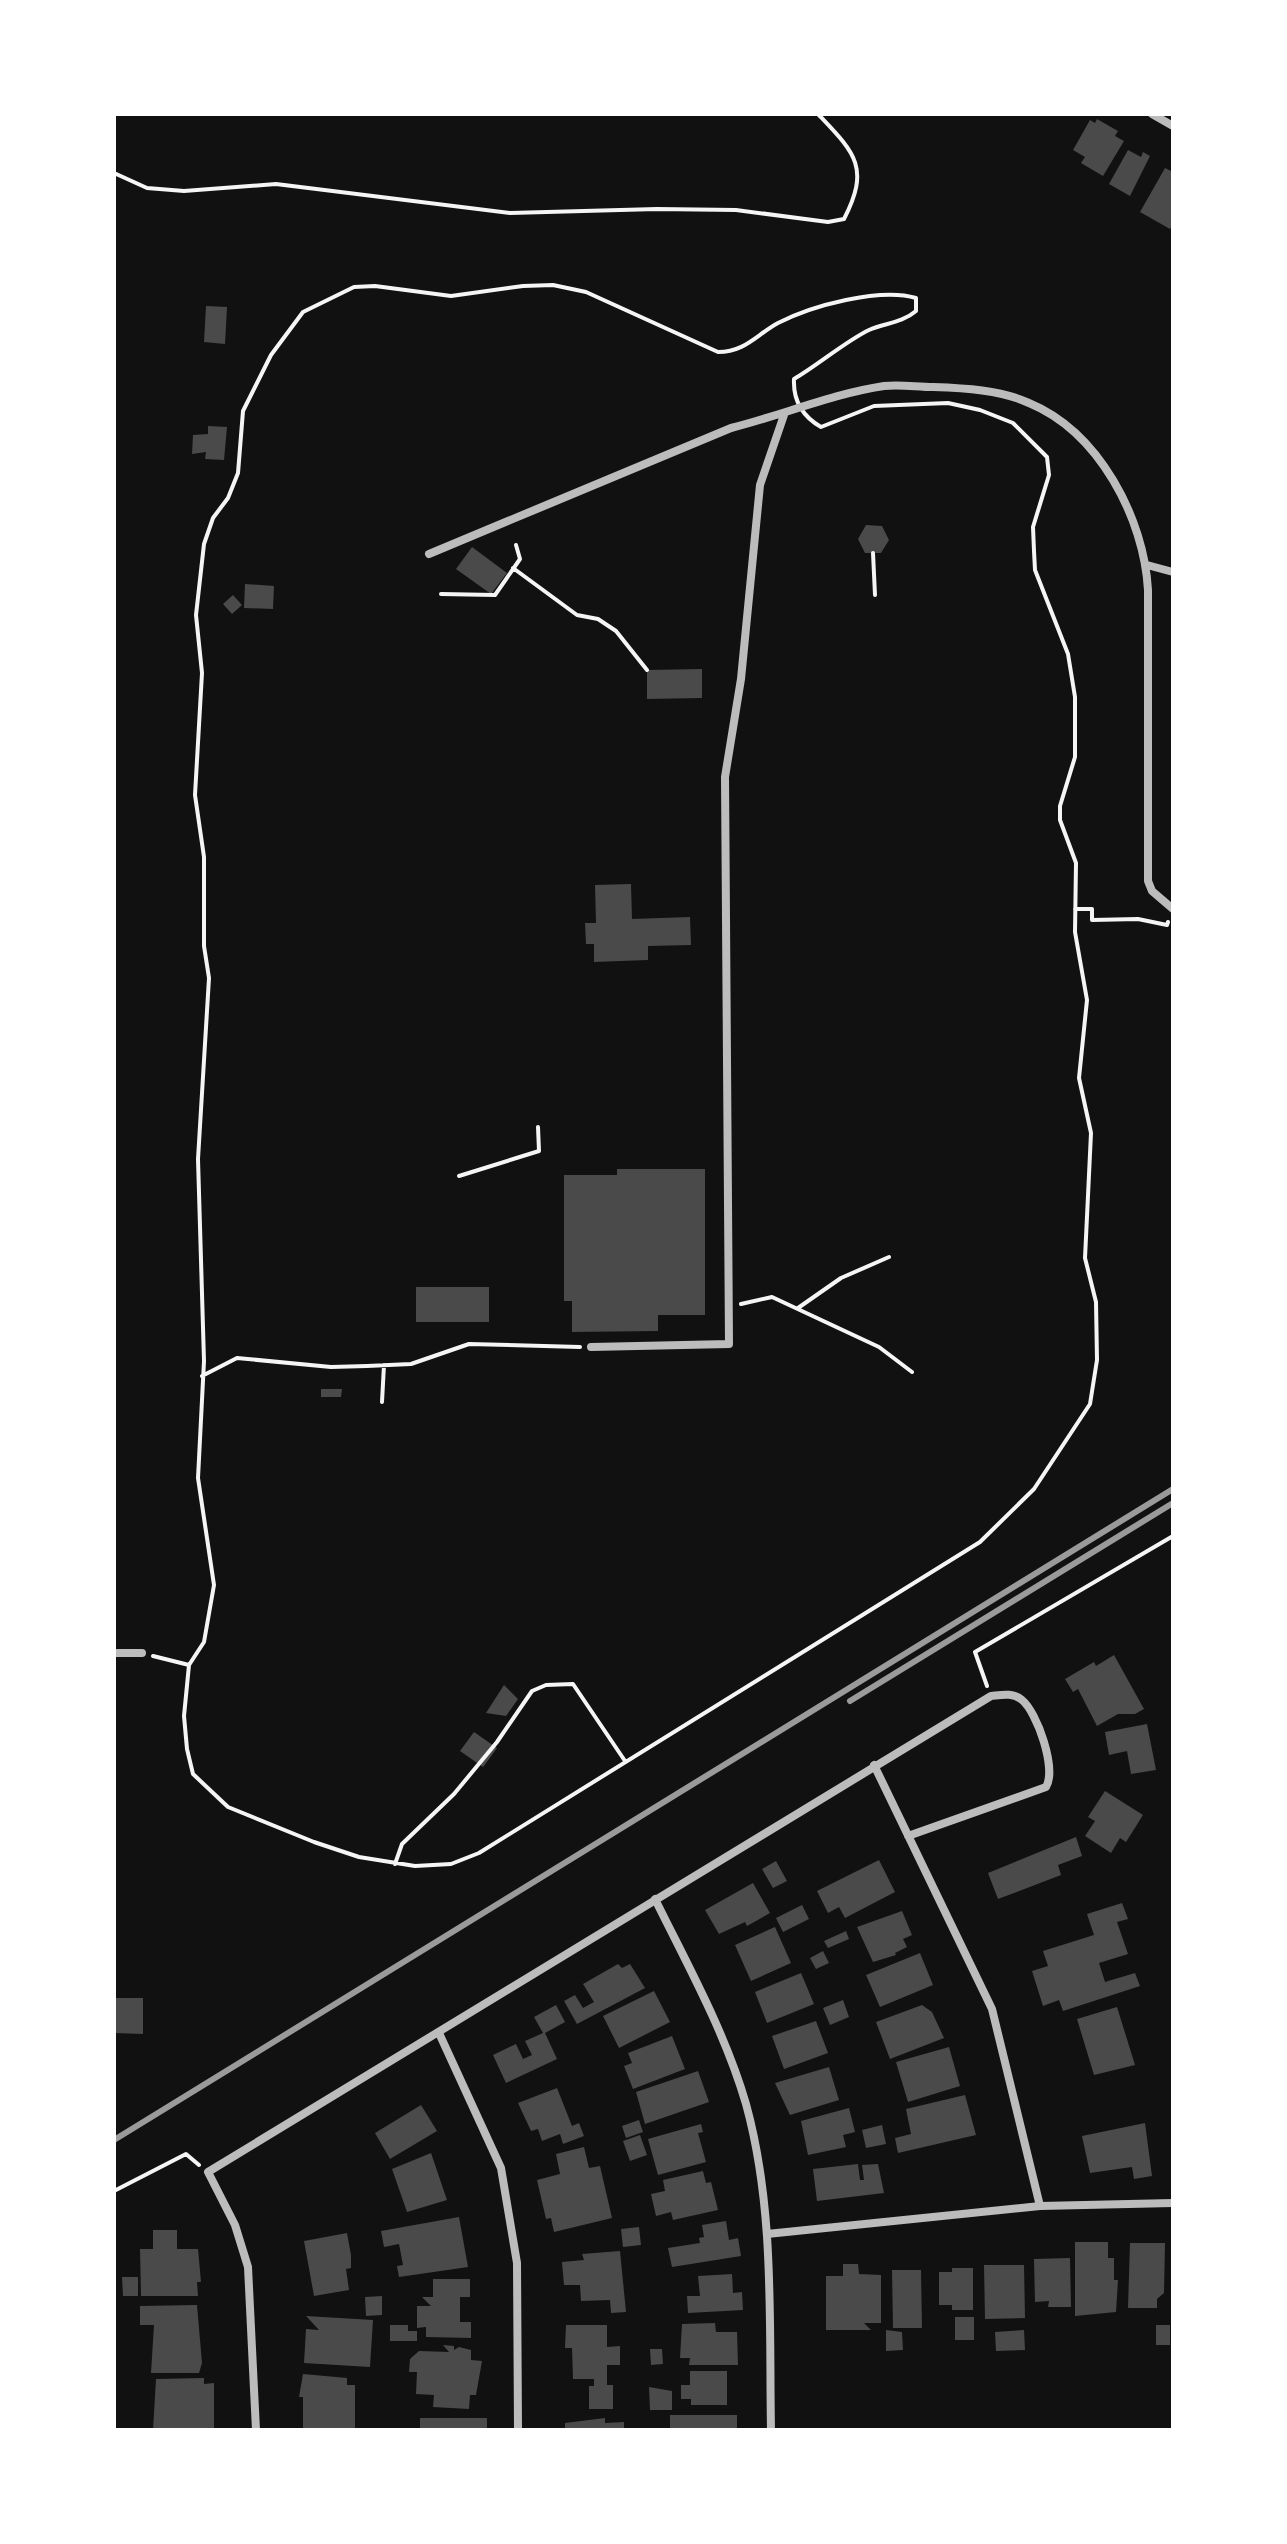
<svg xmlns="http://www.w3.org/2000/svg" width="1287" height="2544" font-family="'Playfair Display',serif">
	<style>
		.building { fill: #4a4a4a }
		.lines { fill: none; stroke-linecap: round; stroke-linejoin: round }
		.path { stroke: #f5f5f5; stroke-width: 4 }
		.minor { stroke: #bcbcbc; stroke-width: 8 }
		.rail { stroke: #9a9a9a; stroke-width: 6 }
	</style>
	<rect width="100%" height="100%" fill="#111"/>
	<path class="building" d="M1097,119l21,12 -3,5 9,5 -21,35 -22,-13 4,-6 -12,-7 17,-30 5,3z
		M1128,150l13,7 2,-5 7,4 -20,40 -21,-12z
		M1165,168l8,4v52l-3,5 -30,-17z
		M206,306l21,1 -2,37 -21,-2z
		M208,426l19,1 -3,33 -19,-1 1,-7 -14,2 1,-19 15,-1z
		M866,525l16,1 7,14 -8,13h-16l-7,-14z
		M472,547l35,26 -16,21 -35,-25z
		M245,584l29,2 -1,23 -29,-1z
		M233,595l9,10 -10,9 -9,-10z
		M702,669v29l-55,1v-29z
		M631,884l1,35 58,-2 1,28 -43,1v14l-54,2v-18h-8l-1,-21h11l-1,-38z
		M617,1169h88v146h-47v16l-86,1v-31h-8v-126h53z
		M416,1287h73v35h-73z
		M321,1389h21l-1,8h-20z
		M1114,1655l30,54 -9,5h-17l-21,12 -19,-37 -5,3 -8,-13 29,-17 2,4z
		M504,1685l14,14 -12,17 -20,-3z
		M1147,1724l9,46 -25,4 -4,-23 -18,4 -4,-23z
		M474,1732l23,16 -14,19 -23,-16z
		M1105,1791l38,24 -17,27 -6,-4 -9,15 -26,-17 10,-15 -7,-4z
		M1076,1837l6,19 -24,9 3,10 -63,24 -10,-26z
		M879,1860l16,32 -50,26 -6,-11 -11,6 -11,-22z
		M776,1861l11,20 -14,7 -11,-19z
		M753,1883l17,30 -23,13 -2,-4 -26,12 -14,-24z
		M1122,1903l6,16 -11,3 11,32 -29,9 6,19 30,-9 5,13 -77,25 -4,-11 -16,6 -11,-35 16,-5 -5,-15 51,-16 -7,-21z
		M802,1905l7,14 -26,13 -7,-14z
		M902,1911l10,24 -9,4 4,8 -12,6 1,2 -23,7 -16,-35z
		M775,1927l16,36 -40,18 -16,-36z
		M846,1931l3,8 -21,9 -4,-7z
		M823,1951l6,12 -13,6 -6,-11z
		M920,1953l13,32 -53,22 -14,-32z
		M618,1964l4,4 8,-4 15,24 -68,36 -13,-23 11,-6 8,13 11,-6 -11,-18z
		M801,1973l13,31 -47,19 -12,-31z
		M654,1991l16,31 -51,26 -16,-32z
		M114,1998h29v36l-29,-1z
		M843,2000l6,17 -19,8 -7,-17z
		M556,2005l9,17 -20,11 12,26 -51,24 -13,-28 23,-11 7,15 9,-4 -7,-14 18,-8 -9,-16z
		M922,2005l10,7 12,26 -54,21 -14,-37z
		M1117,2007l18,58 -41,10 -17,-56z
		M816,2021l12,32 -44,16 -12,-33z
		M672,2036l13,33 -52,20 -9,-23 8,-3 -4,-10z
		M949,2047l11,39 -52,16 -12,-40z
		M829,2067l10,33 -49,15 -15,-32z
		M698,2071l11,31 -64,22 -9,-32z
		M557,2088l15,38 7,-3 5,13 -21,8 -3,-10 -18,7 -4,-12 -7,2 -13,-28z
		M965,2095l11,40 -78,18 -3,-15 16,-4 -5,-25z
		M421,2105l16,26 -47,28 -15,-26z
		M849,2108l6,24 -12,3 3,12 -38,8 -7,-34z
		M639,2120l4,12 -17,6 -4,-12z
		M1145,2123l7,53 -18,3 -2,-12 -42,6 -8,-37z
		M701,2124l2,8 -5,1 8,29 -48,13 -10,-36z
		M882,2125l4,19 -20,4 -4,-18z
		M640,2135l7,20 -17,6 -7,-20z
		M584,2147l5,21 11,-2 12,52 -58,14 -3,-14 -5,1 -9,-39 23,-6 -4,-20z
		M431,2153l16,47 -40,12 -15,-43z
		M858,2164l2,16h4l-2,-15 16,-1 6,29 -67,8 -4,-32z
		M703,2171l3,12 5,-1 7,28 -45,10 -2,-8 -15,4 -5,-22 14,-3 -2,-11z
		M459,2217l9,50 -69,10 -2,-11 6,-1 -4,-21 -15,3 -3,-16z
		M726,2221l3,19 9,-2 3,18 -69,11 -4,-19 32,-5 -1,-5 5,-1 -2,-12z
		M639,2227l2,18 -18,2 -2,-18z
		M153,2230h24v19h21l3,33h-4l1,14h-57l-1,-47h13z
		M347,2233l4,22v13l-5,1 3,21 -35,6 -10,-55z
		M1075,2242h33v16h6v22h4l-2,32 -41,4z
		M1130,2243h35l-1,50 -7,6v9h-29z
		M620,2251l6,61 -15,1 -1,-13 -29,1 -1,-16h-16l-2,-23 22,-2 -2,-6z
		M1070,2258l1,49h-23l1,-6 -14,1 -1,-43z
		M843,2264h15l1,10 22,1v48h-17l7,7h-45v-54h17z
		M984,2265h40l1,53 -40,1z
		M952,2268h21v42h-21v-5h-13v-33h13z
		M892,2270h29l1,58h-29z
		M732,2274l1,19 9,-1 1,18 -55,3 -1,-17h13l-2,-20z
		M122,2277h16v19h-15z
		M433,2279h37v18h-10v25h11v16l-45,-1v-10l-9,1v-22h14l-9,-9h11z
		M382,2296v19l-16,1 -1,-19z
		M197,2305l5,58 -3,10h-48l3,-48h-14v-19z
		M306,2316l67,4 -3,47 -66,-4 2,-34 13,1z
		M955,2317h19v23h-19z
		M715,2323l1,9h21l1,33h-49l1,-7h-10l2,-34z
		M390,2325h18v6h9v10h-27z
		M566,2325h41v22l13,-1v19h-13v20h6v24h-24v-23h5v-7h-21l-1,-31h-7z
		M1156,2325h14v20h-14z
		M886,2330l16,2 1,18 -17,1z
		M1024,2330l1,20 -29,1 -1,-19z
		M443,2345l11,1v4l5,-3 12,3v10l11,1 -6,34h-6l-1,14 -36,-2 1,-12 -18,-1 1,-22h-8l1,-13 9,-8 30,1z
		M650,2349h12l1,15 -12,1z
		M690,2371h37v34h-36v-6h-10v-14h9z
		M303,2374l44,4v7h8v45h-52v-33h-4z
		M204,2378v6l10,-1v46l-61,1 3,-51z
		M649,2387l23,4v19h-22z
		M670,2415h67v15h-67z
		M420,2418h67v12h-67z
		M605,2418v5l19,-1v8h-59v-7z"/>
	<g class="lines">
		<path class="path" d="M114,173l33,15 37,3 92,-7 234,29 147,-4 79,1 92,12 16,-3c27,-52 10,-67 -26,-105
			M553,285l33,7 132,60c27,0 38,-17 60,-29 33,-17 102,-36 138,-25v13c-14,12 -31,12 -47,19 -23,11 -51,35 -75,49 -1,21 8,37 27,48l53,-21 74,-3 32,7 33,13 34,34 2,18 -16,52 1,24 1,19 33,84 7,43v60l-15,49v14l16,43 -1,69 12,68 -8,78 12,55 -6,125 11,44 1,58 -7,44 -56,85 -54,53 -501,311 -28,11 -36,2 -56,-9 -45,-15 -86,-35 -35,-33 -6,-25 -3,-33 5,-51 15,-23 10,-57 -16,-107 6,-117 -6,-202 11,-181 -5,-32v-89l-9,-62 7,-122 -6,-58 8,-71 9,-26 15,-20 10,-25 5,-62 28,-56 32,-43 51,-25 21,-1 76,10 72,-10z
			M873,553l2,42
			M513,568l64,47 21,4 18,12 31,39
			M441,594l54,1 25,-36 -4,-14
			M1075,909h17v11l46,-1 29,6 1,-3
			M459,1176l80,-25 -1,-24
			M741,1304l31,-7 107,50 33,25
			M798,1308l43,-30 48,-21
			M202,1376l35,-18 94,9 36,-1 44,-2 58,-20 111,3
			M382,1402l2,-37
			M153,1656l36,9
			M987,1686l-12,-34 198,-116
			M395,1864l7,-20 52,-50 43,-52 35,-51 14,-6 27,-1 52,77
			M114,2191l72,-37 13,11"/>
		<path class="minor" d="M1152,114l21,12
			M429,554l302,-126c52,-13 100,-34 153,-42 16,-2 33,1 49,1 31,1 68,3 96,16 70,29 115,115 119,187v291l4,10 21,18
			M1147,565l26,7
			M591,1347l138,-3 -4,-567 16,-98 19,-194 24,-70
			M114,1653h28
			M874,1765l118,244 48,197
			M655,1899c33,67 70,133 91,205 29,105 23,218 25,326
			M439,2033l62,135 16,95 1,167
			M767,2234l273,-28 133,-3
			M256,2430l-8,-163 -13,-42 -27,-53 783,-476c10,-1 22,-4 31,4 15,12 35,69 24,87l-138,49"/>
		<path class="rail" d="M850,1701l323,-198
			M114,2140l1059,-651"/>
	</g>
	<rect width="1287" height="2544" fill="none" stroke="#ffffff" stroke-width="232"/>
</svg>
